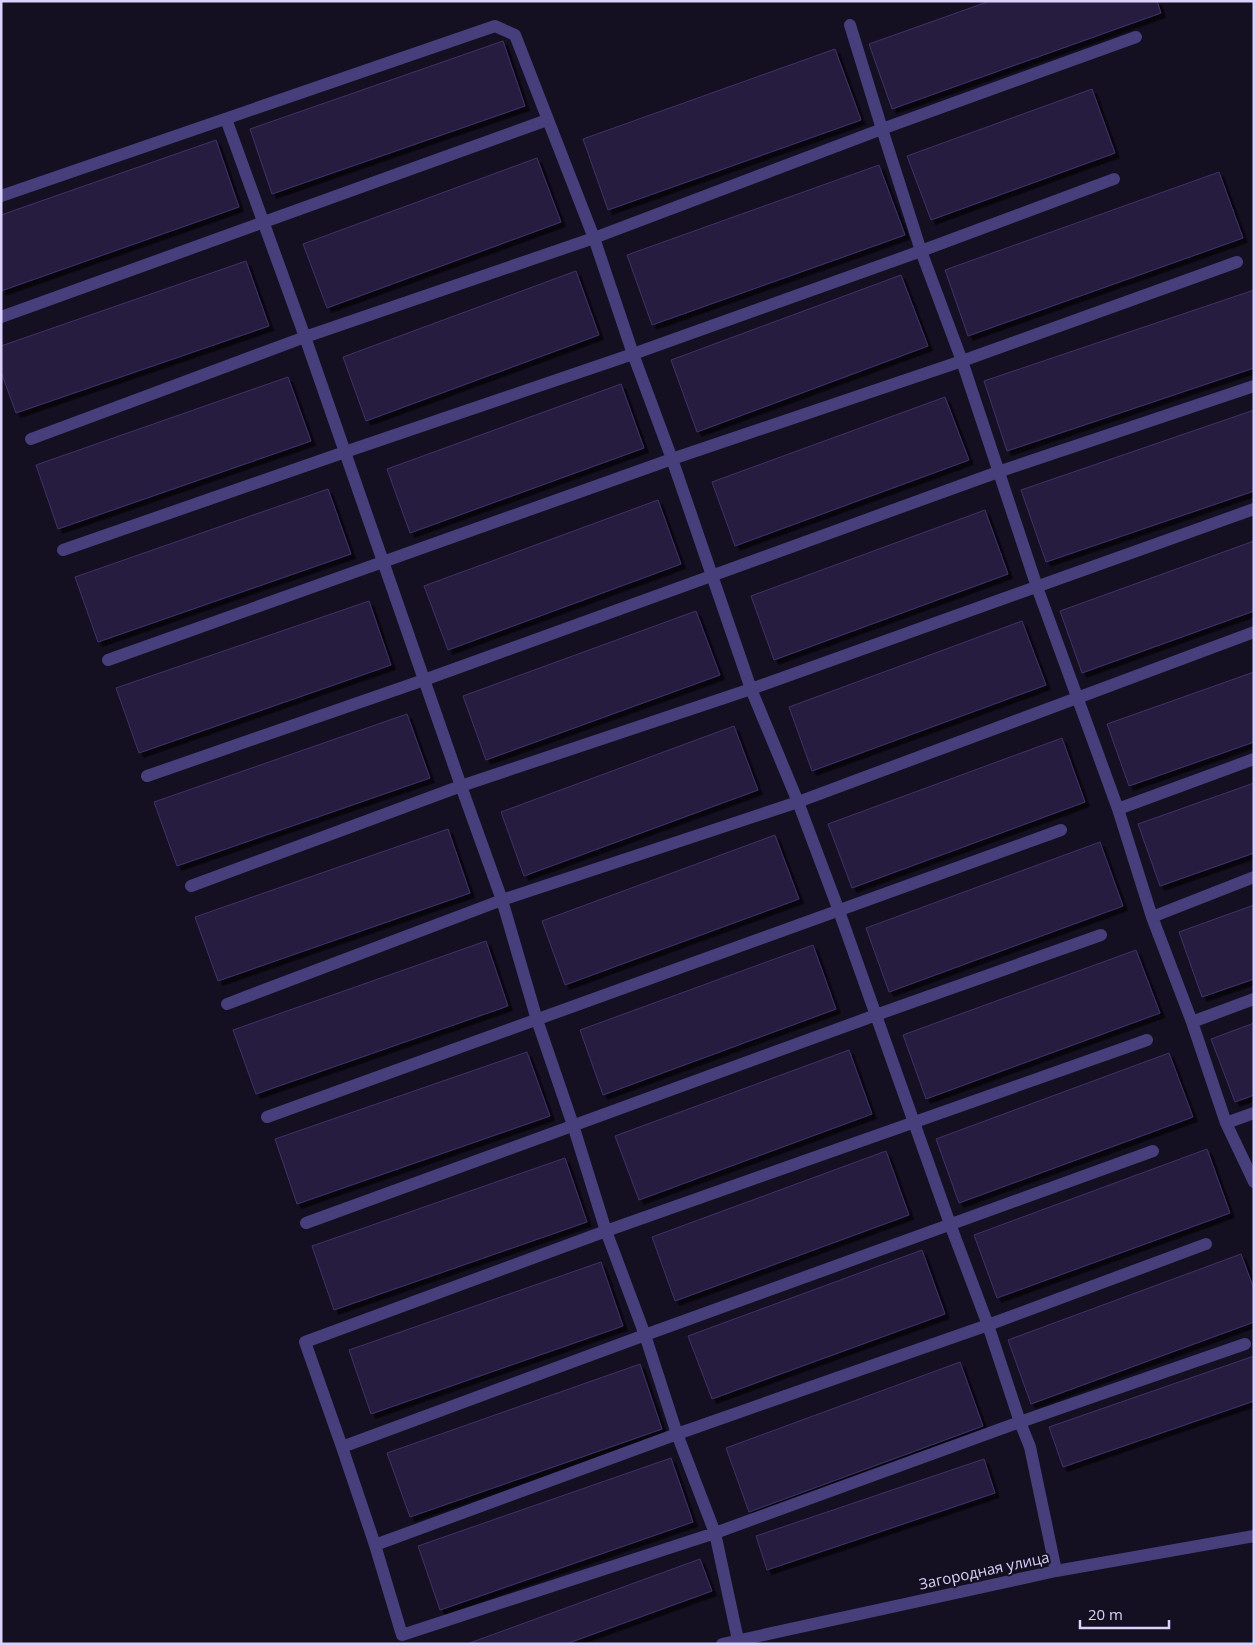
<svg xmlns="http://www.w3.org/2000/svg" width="1255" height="1645" font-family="'Open Sans',sans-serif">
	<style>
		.building { fill: #271d40; stroke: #41316a; filter: url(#shadow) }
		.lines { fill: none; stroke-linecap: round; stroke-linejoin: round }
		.service { stroke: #463f7c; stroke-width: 12 }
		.minor { stroke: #463f7c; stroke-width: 12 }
		.labels { text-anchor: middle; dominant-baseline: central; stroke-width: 4; stroke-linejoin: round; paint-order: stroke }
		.street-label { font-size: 15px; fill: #dbd3fb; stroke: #140f21 }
	</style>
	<defs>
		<filter id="shadow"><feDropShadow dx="4.5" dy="4.5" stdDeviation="0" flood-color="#0009"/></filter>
	</defs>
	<rect width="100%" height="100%" fill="#140f21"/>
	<path class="building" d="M990,1h167l4,12 -269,96 -23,-65z
		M503,41l22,65 -253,88 -22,-65z
		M835,49l26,71 -253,90 -25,-71z
		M1092,89l23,64 -184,67 -24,-64z
		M216,140l23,67 -238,84v-76z
		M537,158l24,64 -234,86 -24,-64z
		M879,165l26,70 -253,90 -25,-70z
		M1219,172l24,66 -275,98 -23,-66z
		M246,261l23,65 -253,87 -15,-41v-26z
		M576,271l23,64 -233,86 -23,-64z
		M901,275l27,71 -231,86 -26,-72z
		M1254,290v78l-247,83 -23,-70z
		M288,377l23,64 -253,88 -22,-64z
		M621,384l23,64 -234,85 -23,-64z
		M945,397l24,63 -234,86 -23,-64z
		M1254,410v81l-208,71 -25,-72z
		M328,489l23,65 -253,88 -23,-65z
		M658,500l23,64 -233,86 -24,-64z
		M985,510l23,64 -234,86 -23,-64z
		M1254,541v70l-172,62 -22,-62z
		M369,601l22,64 -252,88 -23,-65z
		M696,611l24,64 -234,85 -23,-64z
		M1022,621l24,64 -234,86 -23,-64z
		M1254,672v70l-125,44 -22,-62z
		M407,714l23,64 -253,88 -23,-64z
		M734,726l24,64 -234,86 -23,-64z
		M1062,738l23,64 -233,86 -24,-64z
		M1254,783v70l-94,33 -22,-62z
		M448,829l22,64 -252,88 -23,-64z
		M775,835l24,64 -234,86 -23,-64z
		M1100,842l23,64 -234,86 -23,-64z
		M1254,905v74l-52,18 -23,-65z
		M486,941l22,65 -252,88 -23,-64z
		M813,945l23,64 -233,86 -23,-65z
		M1136,950l24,63 -234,86 -23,-64z
		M1254,1023v72l-19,7 -24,-63z
		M849,1050l23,64 -233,86 -24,-64z
		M527,1052l23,64 -253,88 -22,-65z
		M1169,1053l24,64 -234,86 -23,-64z
		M1207,1149l23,64 -233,85 -23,-63z
		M886,1151l23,64 -234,86 -23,-64z
		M565,1158l22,64 -253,88 -22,-64z
		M922,1250l23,64 -233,85 -24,-63z
		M1241,1254l13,35v33l-223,82 -23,-64z
		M601,1262l22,64 -252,88 -22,-64z
		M1254,1356v45l-191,66 -14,-40z
		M960,1362l23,64 -234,86 -23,-64z
		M640,1364l22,65 -252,88 -23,-64z
		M671,1458l22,64 -253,88 -22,-64z
		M984,1459l11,34 -228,77 -11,-34z
		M700,1559l12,32 -146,53h-99z"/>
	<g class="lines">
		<path class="service" d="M850,25l32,104 39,122 41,110 75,226 81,222 34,108 40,105 34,101 28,59
			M226,119l79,218 156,449 41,114 35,120 36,105 33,106 39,104 32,99 38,99 23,107
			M1,196l494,-170 20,9 79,203 39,116 39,105 79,230 47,113 41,109 111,313 38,101 32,97 10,25 26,124
			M1,317l546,-197
			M31,439l274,-102 289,-99 288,-109 254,-92
			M63,550l282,-98 288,-98 288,-103 193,-72
			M108,660l564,-201 290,-98 275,-99
			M147,776l277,-96 574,-208 256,-86
			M1118,809l136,-50
			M191,886l270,-100 290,-97 503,-180
			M1152,917l102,-40
			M227,1004l275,-104 296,-98 456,-170
			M1192,1022l62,-23
			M1147,1040l-541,191 -301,111 37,105 303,-112 508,-184
			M267,1117l794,-287
			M1226,1123l28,-10
			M306,1223l570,-208 225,-80
			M342,1447l33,98 302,-111 311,-109 218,-81
			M375,1545l27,90 313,-102 305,-111 225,-78"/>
		<path class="minor" d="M722,1644l334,-73 198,-35"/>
	</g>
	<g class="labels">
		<g class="street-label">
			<text transform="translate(984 1570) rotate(-12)">Загородная улица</text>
		</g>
	</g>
	<rect width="1255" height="1645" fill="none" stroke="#dbd3fb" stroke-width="5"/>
	<path d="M1080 1620v8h89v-8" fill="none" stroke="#dbd3fb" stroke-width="2.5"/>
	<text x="1088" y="1620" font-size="15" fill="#dbd3fb" stroke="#140f21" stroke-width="4" paint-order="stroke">20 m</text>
</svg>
